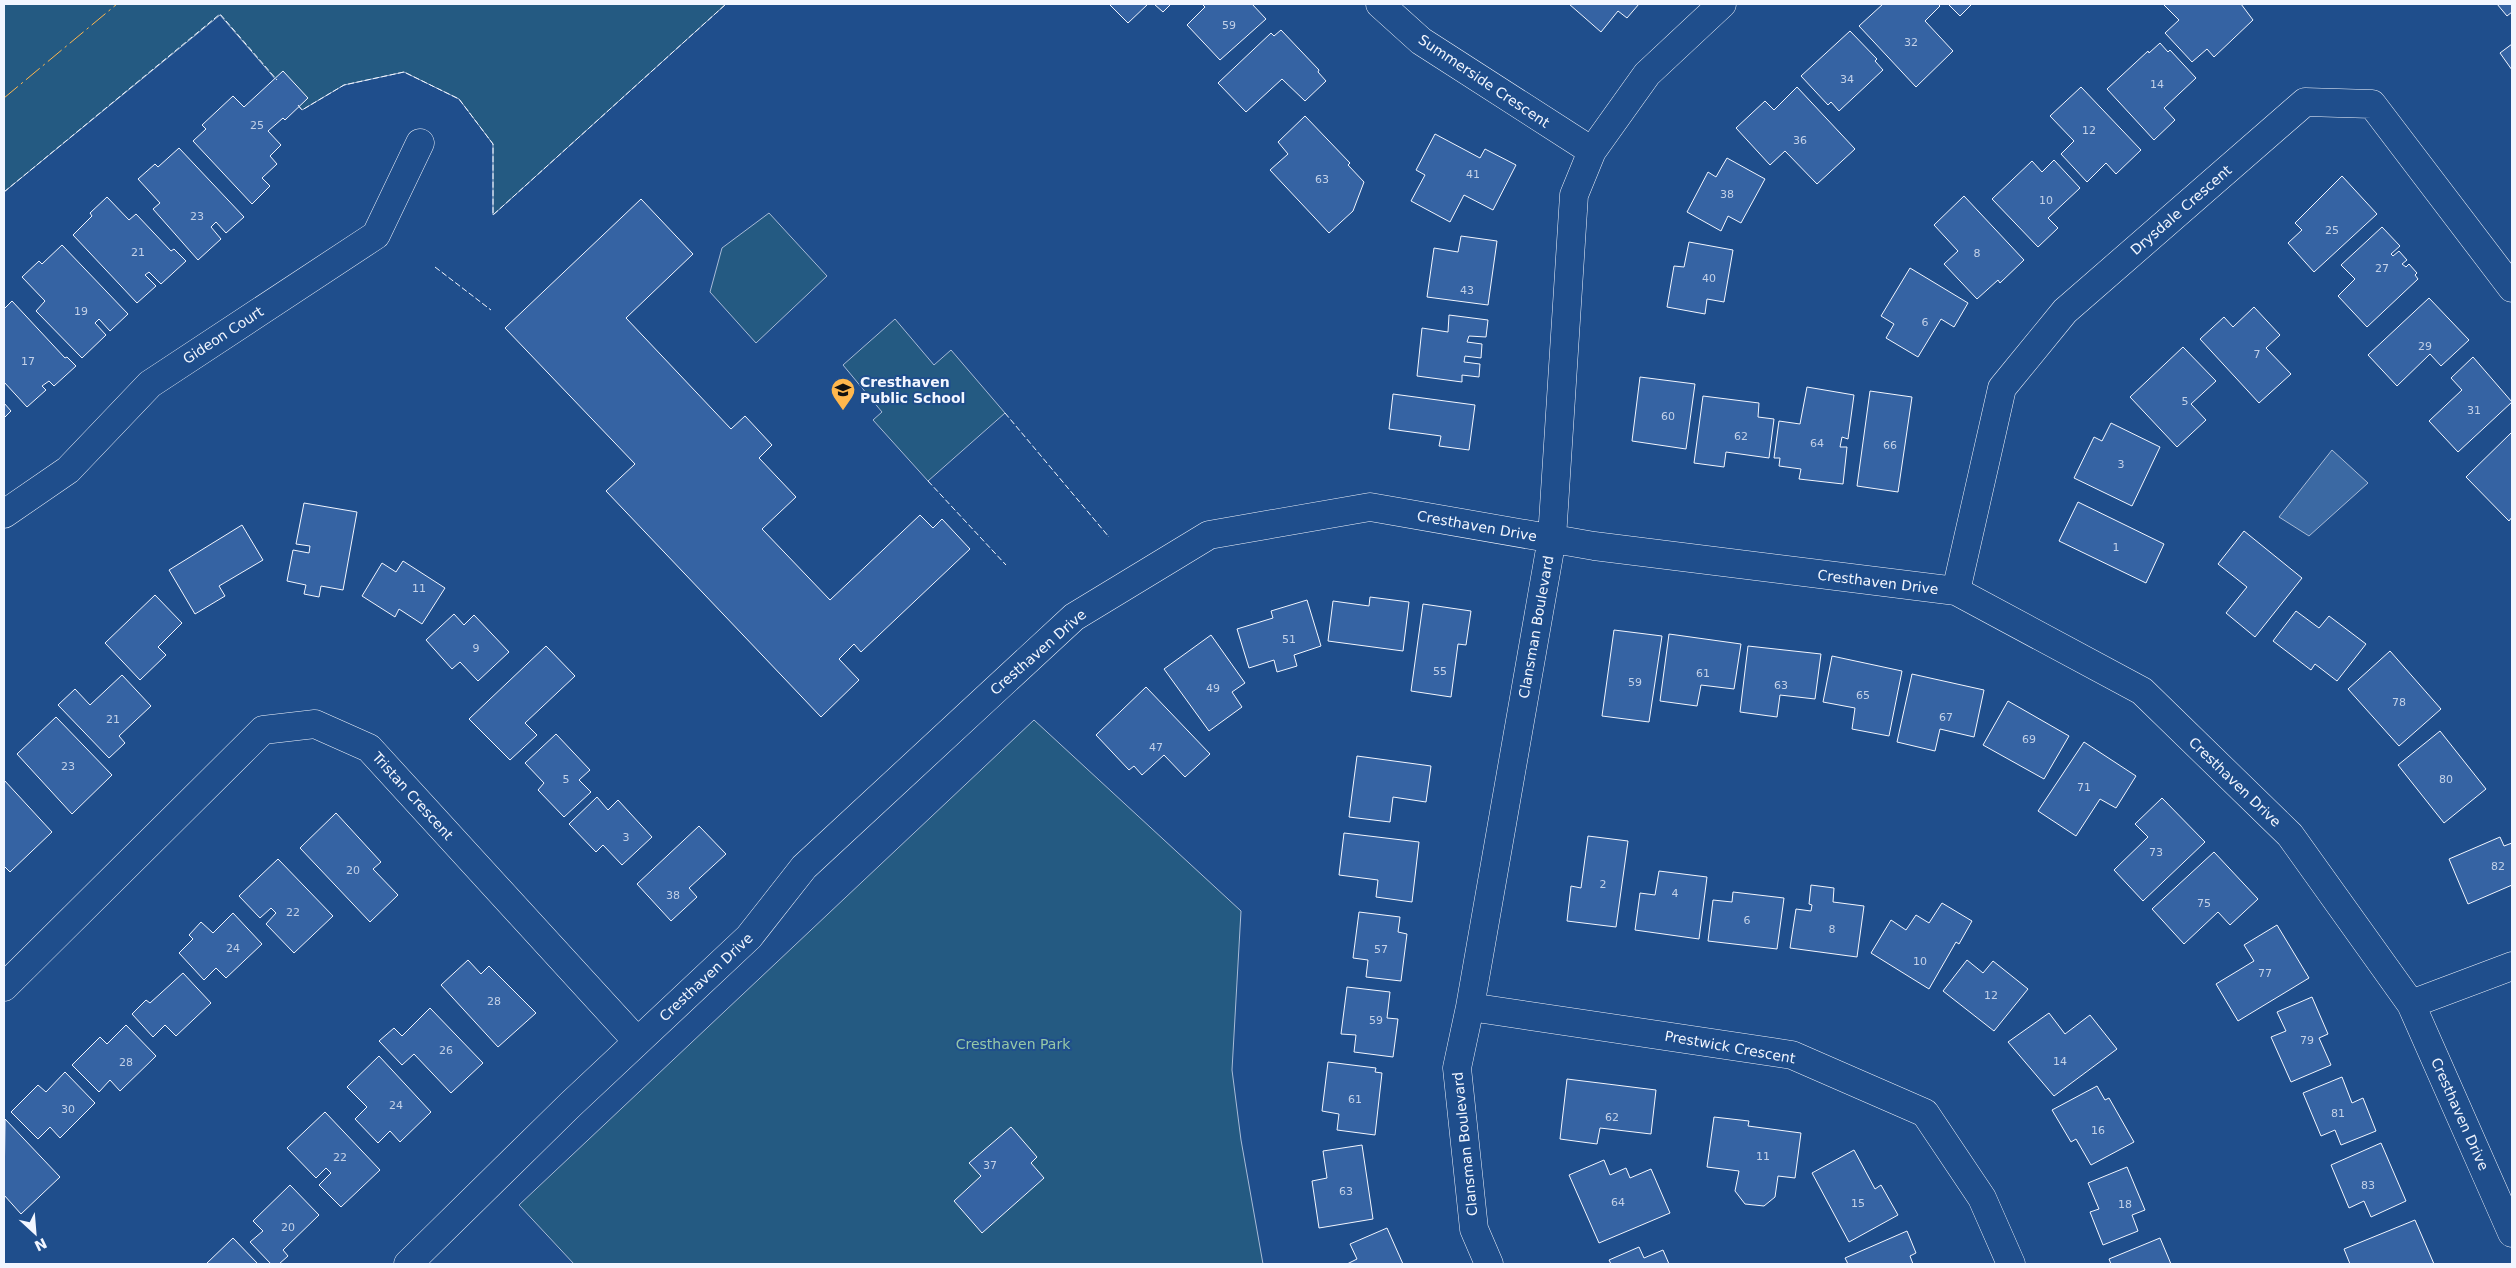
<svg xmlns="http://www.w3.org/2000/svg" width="2516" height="1268" font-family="'DejaVu Sans',sans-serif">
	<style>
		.green { fill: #245a82; stroke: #a8bbd7 }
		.water { fill: #3b69a3; stroke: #a8bbd7 }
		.building { fill: #3563a3; stroke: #f2f6ff }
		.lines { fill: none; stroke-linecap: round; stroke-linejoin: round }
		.street-casing { stroke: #f2f6ff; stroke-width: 29 }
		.street { stroke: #1f4e8c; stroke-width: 28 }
		.fence { stroke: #f2f6ff; stroke-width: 1; stroke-dasharray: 6 2.5; stroke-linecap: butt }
		.power { stroke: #ffb74d; stroke-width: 1; stroke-dasharray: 18 4 2.5 4; stroke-linecap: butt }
		.labels { text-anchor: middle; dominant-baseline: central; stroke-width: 4; stroke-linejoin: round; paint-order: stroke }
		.number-label { font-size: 11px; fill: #c3d1e8 }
		.street-label { font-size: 14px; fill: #f2f6ff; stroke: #1f4e8c }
		.poi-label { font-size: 14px; font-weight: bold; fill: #f2f6ff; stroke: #1f4e8c; text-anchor: start }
		.park-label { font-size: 14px; fill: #97c8a6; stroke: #1f4e8c }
	</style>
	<rect width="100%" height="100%" fill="#1f4e8c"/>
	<path class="green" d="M4,4h722l-233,211v-71l-34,-45 -55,-27 -60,13 -42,25 -82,-95 -216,177z
		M769,213l58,63 -71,67 -46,-51 12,-44z
		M895,319l39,46 17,-15 54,63 -77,68 -55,-61 9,-8 -39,-47z
		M1034,720l207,191 -9,159 9,70 22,124h-689l-55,-59z"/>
	<path class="water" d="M2332,450l36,33 -59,53 -30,-19z"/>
	<path class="building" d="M1109,4h39l-20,19z
		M1154,4h17l-8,8z
		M1202,4h50l14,15 -46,41 -33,-35 18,-18z
		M1569,4h70l-12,14 -9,-7 -17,21z
		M1883,4h55l2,2 -15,15 28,30 -37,36 -57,-61z
		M1948,4h24l-12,12z
		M2163,4h78l12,16 -39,37 -7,-8 -15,13 -27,-29 14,-13z
		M2497,4h15v8l-5,4z
		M1281,30l38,40 -1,2 8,9 -21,20 -23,-22 -36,33 -28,-29 53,-50 3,3z
		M1850,31l27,28 -2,2 8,9 -44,41 -8,-9 -3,3 -27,-29z
		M2160,43l8,9 2,-2 26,28 -32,30 11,12 -21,20 -47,-51 41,-38 1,2z
		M2512,44v26l-12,-17z
		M283,71l25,27 -23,22 -2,-2 -15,13 13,14 -11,11 7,8 -15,14 8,8 -18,18 -59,-63 13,-12 -4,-4 31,-29 11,11z
		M1797,87l58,62 -38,35 -32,-33 -15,14 -34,-37 29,-27 9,9z
		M2081,87l60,63 -25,24 -10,-11 -19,19 -26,-28 13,-13 -24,-25z
		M1305,116l45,47 -2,2 16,17 -11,29 -24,22 -59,-63 18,-16 -10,-12z
		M1435,134l45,24 5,-9 31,16 -23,45 -29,-15 -14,27 -39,-21 14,-26 -9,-5z
		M179,148l65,69 -18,16 -10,-11 -5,5 10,12 -23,21 -45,-51 7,-6 -22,-24 17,-15 3,3z
		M1727,158l38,21 -24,44 -13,-7 -7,15 -34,-19 21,-40 8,5z
		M2054,160l26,28 -32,30 10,10 -20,19 -46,-48 40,-38 10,11z
		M2342,176l35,38 -63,58 -26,-29 14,-13 -7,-7z
		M1964,196l60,64 -24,23 -2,-3 -21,19 -33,-35 14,-13 -24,-26z
		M107,197l22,23 7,-6 35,37 3,-2 12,12 -25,23 -12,-12 -4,3 11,11 -19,17 -64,-68 19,-19 -2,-3z
		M641,199l52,55 -67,64 105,111 14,-13 27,29 -13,13 37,39 -34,32 68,71 90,-85 13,13 9,-9 28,30 -109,103 -7,-8 -15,15 20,21 -38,37 -215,-226 29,-27 -130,-136z
		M2382,227l18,19 -9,8 2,2 6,-5 8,9 -5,4 4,3 3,-3 8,9 -2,2 3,4 -51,48 -29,-31 17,-17 -14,-14z
		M1461,236l36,5 -9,64 -61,-8 7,-49 24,4z
		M1689,242l44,8 -9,52 -17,-3 -2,15 -38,-7 7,-41 10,1z
		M62,245l66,69 -18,17 -11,-12 -4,4 11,12 -24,23 -46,-47 9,-10 -23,-24 17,-16 3,3z
		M1910,268l58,35 -14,24 -13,-8 -23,38 -32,-19 8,-14 -13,-8z
		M2429,298l40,42 -28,26 -11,-12 -33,32 -29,-31z
		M12,301l53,57 2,-1 9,9 -22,20 -5,-5 -7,5 4,4 -19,17 -23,-25v-73z
		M2254,307l26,28 -14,13 25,26 -32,29 -59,-64 24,-22 9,10z
		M1449,315l39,5 -2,17 -17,-1 -2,6 15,2 -1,14 -16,-2 -1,6 16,2 -1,13 -17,-2v7l-45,-6 5,-48 26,4z
		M2183,347l33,34 -25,23 15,16 -29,27 -47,-50z
		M2473,357l39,45 -54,50 -29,-31 33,-31 -11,-12z
		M1640,377l55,7 -9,65 -54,-8z
		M1807,387l47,8 -6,44 -6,-2 -2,10h7l-4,37 -44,-5 2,-10 -22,-3 1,-8h-6l5,-37 21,3z
		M1870,391l42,6 -14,95 -41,-6z
		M1393,394l82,11 -6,45 -30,-4 2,-10 -52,-7z
		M1703,396l56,7 -1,14 16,2 -5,39 -43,-6 -2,15 -30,-4z
		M4,403l7,8 -7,7z
		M2111,423l49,24 -28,59 -58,-28 20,-41 8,4z
		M2512,432v85l-3,4 -43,-44z
		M2078,502l86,42 -18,39 -87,-42z
		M304,503l53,9 -14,78 -22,-4 -2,11 -15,-3 2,-9 -19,-4 6,-31 16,3 1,-7 -14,-2z
		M242,525l21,35 -44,26 6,10 -30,18 -26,-44z
		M2244,531l58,47 -47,59 -29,-24 21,-26 -29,-23z
		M403,561l42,27 -23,36 -23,-15 -4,8 -33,-21 20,-33 14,9z
		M155,595l27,28 -24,24 8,8 -26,25 -35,-37z
		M1370,597l39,5 -6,49 -75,-10 5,-40 36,5z
		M1307,600l14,46 -27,9 3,11 -20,6 -3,-12 -25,8 -12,-39 36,-11 -2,-7z
		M1423,604l48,7 -5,34 -8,-1 -7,53 -40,-6z
		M2296,611l23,17 10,-12 37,28 -29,37 -22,-17 -4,6 -38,-29z
		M454,614l10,11 10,-10 35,37 -31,29 -18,-19 -8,7 -26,-29z
		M1614,630l48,6 -13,86 -47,-6z
		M1669,634l72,10 -7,45 -33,-4 -4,21 -37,-5z
		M1211,635l34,48 -13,9 10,15 -33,24 -45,-62z
		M546,646l29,30 -50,47 12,12 -27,25 -41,-41z
		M1748,646l73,8 -6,45 -35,-4 -3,22 -37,-5z
		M2390,651l51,58 -42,37 -51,-57z
		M1832,656l70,15 -13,65 -37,-7 3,-21 -32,-6z
		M1912,674l72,16 -10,47 -34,-8 -5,22 -38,-9z
		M122,675l29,31 -32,30 6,7 -16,15 -51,-53 17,-16 15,16z
		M1146,687l64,67 -25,23 -21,-22 -22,20 -8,-9 -5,4 -33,-35z
		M2008,701l61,35 -25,43 -61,-34z
		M56,717l56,58 -40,39 -55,-60z
		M2440,731l46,58 -42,34 -46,-58z
		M556,734l34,36 -11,10 12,12 -27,25 -26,-27 6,-7 -19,-20z
		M2084,742l52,34 -20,32 -16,-9 -24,37 -38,-25z
		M1357,756l74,10 -5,36 -33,-5 -3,25 -41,-5z
		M4,780l48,52 -42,40 -6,-6z
		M597,797l11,13 10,-10 34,37 -30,28 -19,-20 -7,7 -27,-28z
		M2162,798l43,44 -62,59 -29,-31 34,-33 -13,-13z
		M336,813l45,49 -8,7 25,26 -28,27 -70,-74z
		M699,826l27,28 -37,34 8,9 -26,24 -34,-37z
		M1344,833l75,9 -7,60 -36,-5 2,-17 -39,-5z
		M1588,836l40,5 -12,86 -49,-6 4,-35 10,2z
		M2500,837l4,9 8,-3v42l-44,19 -19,-45z
		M2214,852l44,47 -28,26 -12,-13 -34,32 -32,-35z
		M278,859l55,57 -39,37 -28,-29 10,-11 -5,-5 -11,10 -21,-22z
		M1659,871l48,6 -8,62 -64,-9 5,-37 15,2z
		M1811,885l23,3 -1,14 31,4 -7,51 -67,-9 6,-39 15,2 1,-6 -3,-1z
		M1733,892l51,6 -7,51 -69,-8 5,-41 19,2z
		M1942,903l30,18 -13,23 -3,-2 -27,47 -58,-36 20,-33 15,10 10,-15 13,8z
		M1359,912l41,5 -2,15 9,2 -6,47 -35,-4 2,-17 -15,-2z
		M233,913l29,31 -36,34 -10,-10 -12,12 -25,-27 14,-14 -4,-4 12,-13 12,11z
		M2277,925l32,53 -71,43 -22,-37 38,-23 -10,-16z
		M468,960l13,14 8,-8 47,47 -38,34 -57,-62z
		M1967,960l16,13 10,-12 35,28 -34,42 -51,-40z
		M183,973l28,30 -35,33 -11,-11 -12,12 -21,-23 14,-14 4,3z
		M1347,987l43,5 -3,26 11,1 -5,38 -39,-5 2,-17 -15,-1z
		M2312,997l16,37 -9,4 12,27 -40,17 -20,-45 15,-6 -9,-19z
		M430,1008l53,55 -32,30 -37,-39 -12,11 -23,-24 15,-13 8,8z
		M2049,1013l16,21 25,-19 27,34 -63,47 -46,-54z
		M126,1025l30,31 -36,35 -10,-11 -11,12 -27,-27 28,-28 7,7z
		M379,1056l52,56 -31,30 -10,-11 -12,12 -23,-24 12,-12 -20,-20z
		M1328,1062l48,6 -1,4 7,1 -7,62 -38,-5 2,-16 -17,-3z
		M65,1072l30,31 -35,35 -10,-11 -12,12 -27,-27 27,-27 8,7z
		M2342,1077l10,26 11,-5 13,33 -35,14 -6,-15 -14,6 -18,-43z
		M1567,1079l89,11 -5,44 -51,-6 -3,16 -37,-5z
		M2097,1086l8,14 4,-2 25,44 -43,23 -15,-26 -5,3 -19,-32z
		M325,1112l55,58 -39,37 -22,-22 12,-12 -5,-5 -10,10 -29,-30z
		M1714,1117l35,4 -1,5 53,7 -6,45 -17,-2 -3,21 -11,9 -19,-2 -10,-13 4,-20 -32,-4z
		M5,1119l55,58 -39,37 -17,-19z
		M1011,1127l26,30 -6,6 13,15 -62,55 -28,-32 27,-25 -12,-13z
		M2381,1143l25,58 -35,16 -7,-16 -15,7 -18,-43z
		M1362,1145l11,74 -54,9 -7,-47 15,-3 -4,-27z
		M1854,1150l21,39 6,-4 17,30 -49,27 -37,-69z
		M1604,1160l6,15 16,-7 4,10 21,-9 19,44 -71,30 -30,-68z
		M2127,1167l18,43 -13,5 6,16 -35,14 -13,-33 9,-3 -11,-26z
		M290,1185l29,30 -36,35 5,6 -9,8h-8l-21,-22 13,-11 -10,-10z
		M2415,1220l19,44h-84l-6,-15z
		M1387,1228l16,36h-56l10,-5 -7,-15z
		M1907,1231l9,22 -6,3 3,8h-65l-3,-6z
		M233,1238l25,26h-52z
		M2160,1238l11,26h-60l-2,-5z
		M1639,1247l5,11 19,-8 6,14h-58l-2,-4z"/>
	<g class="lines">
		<defs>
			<path id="street" d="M1380,4l41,37 171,110
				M4,514l64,-44 82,-86 226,-149 44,-92
				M1956,591l46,-203 63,-77 240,-209 67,2 140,184
				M4,987l259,-257 52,-6 54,24 268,293
				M2411,1004l101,-38
				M1470,1007l322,48 133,58 57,85 29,66
				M408,1264l162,-159 179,-168 55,-70 270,-250 135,-82 161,-28 224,39 362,45 186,100 148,144 121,169 101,229
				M1489,1264l-15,-35 -17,-161 13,-61 82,-469 22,-343 18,-44 55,-77 75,-70"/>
		</defs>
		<use href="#street" class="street-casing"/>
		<use href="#street" class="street"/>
		<path class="fence" d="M298,105l4,5 42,-25 60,-13 55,27 34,45v71l233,-211
			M4,192l216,-178 57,66
			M435,267l56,43
			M1005,413l104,124
			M928,481l78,84"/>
		<path class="power" d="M4,98l113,-94"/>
	</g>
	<defs>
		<symbol id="school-pin" viewBox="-11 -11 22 30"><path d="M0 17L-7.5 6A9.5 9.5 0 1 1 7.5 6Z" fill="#ffb74d" stroke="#1f4e8c"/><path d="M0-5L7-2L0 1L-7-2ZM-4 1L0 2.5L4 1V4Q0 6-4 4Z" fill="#111"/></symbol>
	</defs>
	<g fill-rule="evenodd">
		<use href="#school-pin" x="829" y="376" width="28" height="38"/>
	</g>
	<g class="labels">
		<g class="number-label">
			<text x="1229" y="25">59</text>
			<text x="1911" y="42">32</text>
			<text x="1847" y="79">34</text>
			<text x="2157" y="84">14</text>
			<text x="257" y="125">25</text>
			<text x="2089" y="130">12</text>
			<text x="1800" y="140">36</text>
			<text x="1473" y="174">41</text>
			<text x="1322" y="179">63</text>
			<text x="1727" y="194">38</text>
			<text x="2046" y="200">10</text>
			<text x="197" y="216">23</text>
			<text x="2332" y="230">25</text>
			<text x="138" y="252">21</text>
			<text x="1977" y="253">8</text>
			<text x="2382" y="268">27</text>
			<text x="1709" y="278">40</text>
			<text x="1467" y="290">43</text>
			<text x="81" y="311">19</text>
			<text x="1925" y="322">6</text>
			<text x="2425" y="346">29</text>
			<text x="2257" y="354">7</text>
			<text x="28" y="361">17</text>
			<text x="2185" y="401">5</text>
			<text x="2474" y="410">31</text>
			<text x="1668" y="416">60</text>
			<text x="1741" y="436">62</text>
			<text x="1817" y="443">64</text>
			<text x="1890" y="445">66</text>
			<text x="2121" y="464">3</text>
			<text x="2116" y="547">1</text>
			<text x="419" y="588">11</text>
			<text x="1289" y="639">51</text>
			<text x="476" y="648">9</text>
			<text x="1440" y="671">55</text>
			<text x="1703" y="673">61</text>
			<text x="1635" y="682">59</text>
			<text x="1781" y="685">63</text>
			<text x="1213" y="688">49</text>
			<text x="1863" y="695">65</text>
			<text x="2399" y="702">78</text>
			<text x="1946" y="717">67</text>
			<text x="113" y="719">21</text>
			<text x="2029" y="739">69</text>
			<text x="1156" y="747">47</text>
			<text x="68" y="766">23</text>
			<text x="566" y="779">5</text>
			<text x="2446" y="779">80</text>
			<text x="2084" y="787">71</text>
			<text x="626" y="837">3</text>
			<text x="2156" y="852">73</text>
			<text x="2498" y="866">82</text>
			<text x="353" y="870">20</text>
			<text x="1603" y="884">2</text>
			<text x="1675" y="893">4</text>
			<text x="673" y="895">38</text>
			<text x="2204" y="903">75</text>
			<text x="293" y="912">22</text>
			<text x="1747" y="920">6</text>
			<text x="1832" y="929">8</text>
			<text x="233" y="948">24</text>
			<text x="1381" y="949">57</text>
			<text x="1920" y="961">10</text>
			<text x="2265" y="973">77</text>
			<text x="1991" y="995">12</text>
			<text x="494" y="1001">28</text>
			<text x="1376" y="1020">59</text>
			<text x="2307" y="1040">79</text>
			<text x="446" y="1050">26</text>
			<text x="2060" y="1061">14</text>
			<text x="126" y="1062">28</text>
			<text x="1355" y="1099">61</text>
			<text x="396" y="1105">24</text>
			<text x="68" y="1109">30</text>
			<text x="2338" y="1113">81</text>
			<text x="1612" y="1117">62</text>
			<text x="2098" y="1130">16</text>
			<text x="1763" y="1156">11</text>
			<text x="340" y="1157">22</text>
			<text x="990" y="1165">37</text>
			<text x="2368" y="1185">83</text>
			<text x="1346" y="1191">63</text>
			<text x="1618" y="1202">64</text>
			<text x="1858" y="1203">15</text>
			<text x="2125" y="1204">18</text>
			<text x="288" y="1227">20</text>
		</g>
		<g class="street-label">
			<text transform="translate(1484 81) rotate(34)">Summerside Crescent</text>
			<text transform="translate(2181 210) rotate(-41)">Drysdale Crescent</text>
			<text transform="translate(223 335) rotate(-33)">Gideon Court</text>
			<text transform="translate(1477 526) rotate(10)">Cresthaven Drive</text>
			<text transform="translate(1878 582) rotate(7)">Cresthaven Drive</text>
			<text transform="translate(1536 627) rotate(-80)">Clansman Boulevard</text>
			<text transform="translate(1038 652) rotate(-41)">Cresthaven Drive</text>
			<text transform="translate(2235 782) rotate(44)">Cresthaven Drive</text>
			<text transform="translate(413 796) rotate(48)">Tristan Crescent</text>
			<text transform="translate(706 977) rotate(-43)">Cresthaven Drive</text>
			<text transform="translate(1730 1047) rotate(10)">Prestwick Crescent</text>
			<text transform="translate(2460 1114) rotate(66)">Cresthaven Drive</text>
			<text transform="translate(1465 1144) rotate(-96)">Clansman Boulevard</text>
		</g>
		<g class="poi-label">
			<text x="860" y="382">Cresthaven<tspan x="860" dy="16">Public School</tspan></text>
		</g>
		<g class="park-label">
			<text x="1013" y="1044">Cresthaven Park</text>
		</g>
	</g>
	<rect width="2516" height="1268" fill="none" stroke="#f2f6ff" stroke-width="10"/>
	<g transform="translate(35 1233) rotate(154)" stroke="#1f4e8c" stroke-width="4" paint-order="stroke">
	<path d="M0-4L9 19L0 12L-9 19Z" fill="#f2f6ff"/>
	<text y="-8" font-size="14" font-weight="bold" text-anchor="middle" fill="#f2f6ff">N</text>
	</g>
</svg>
